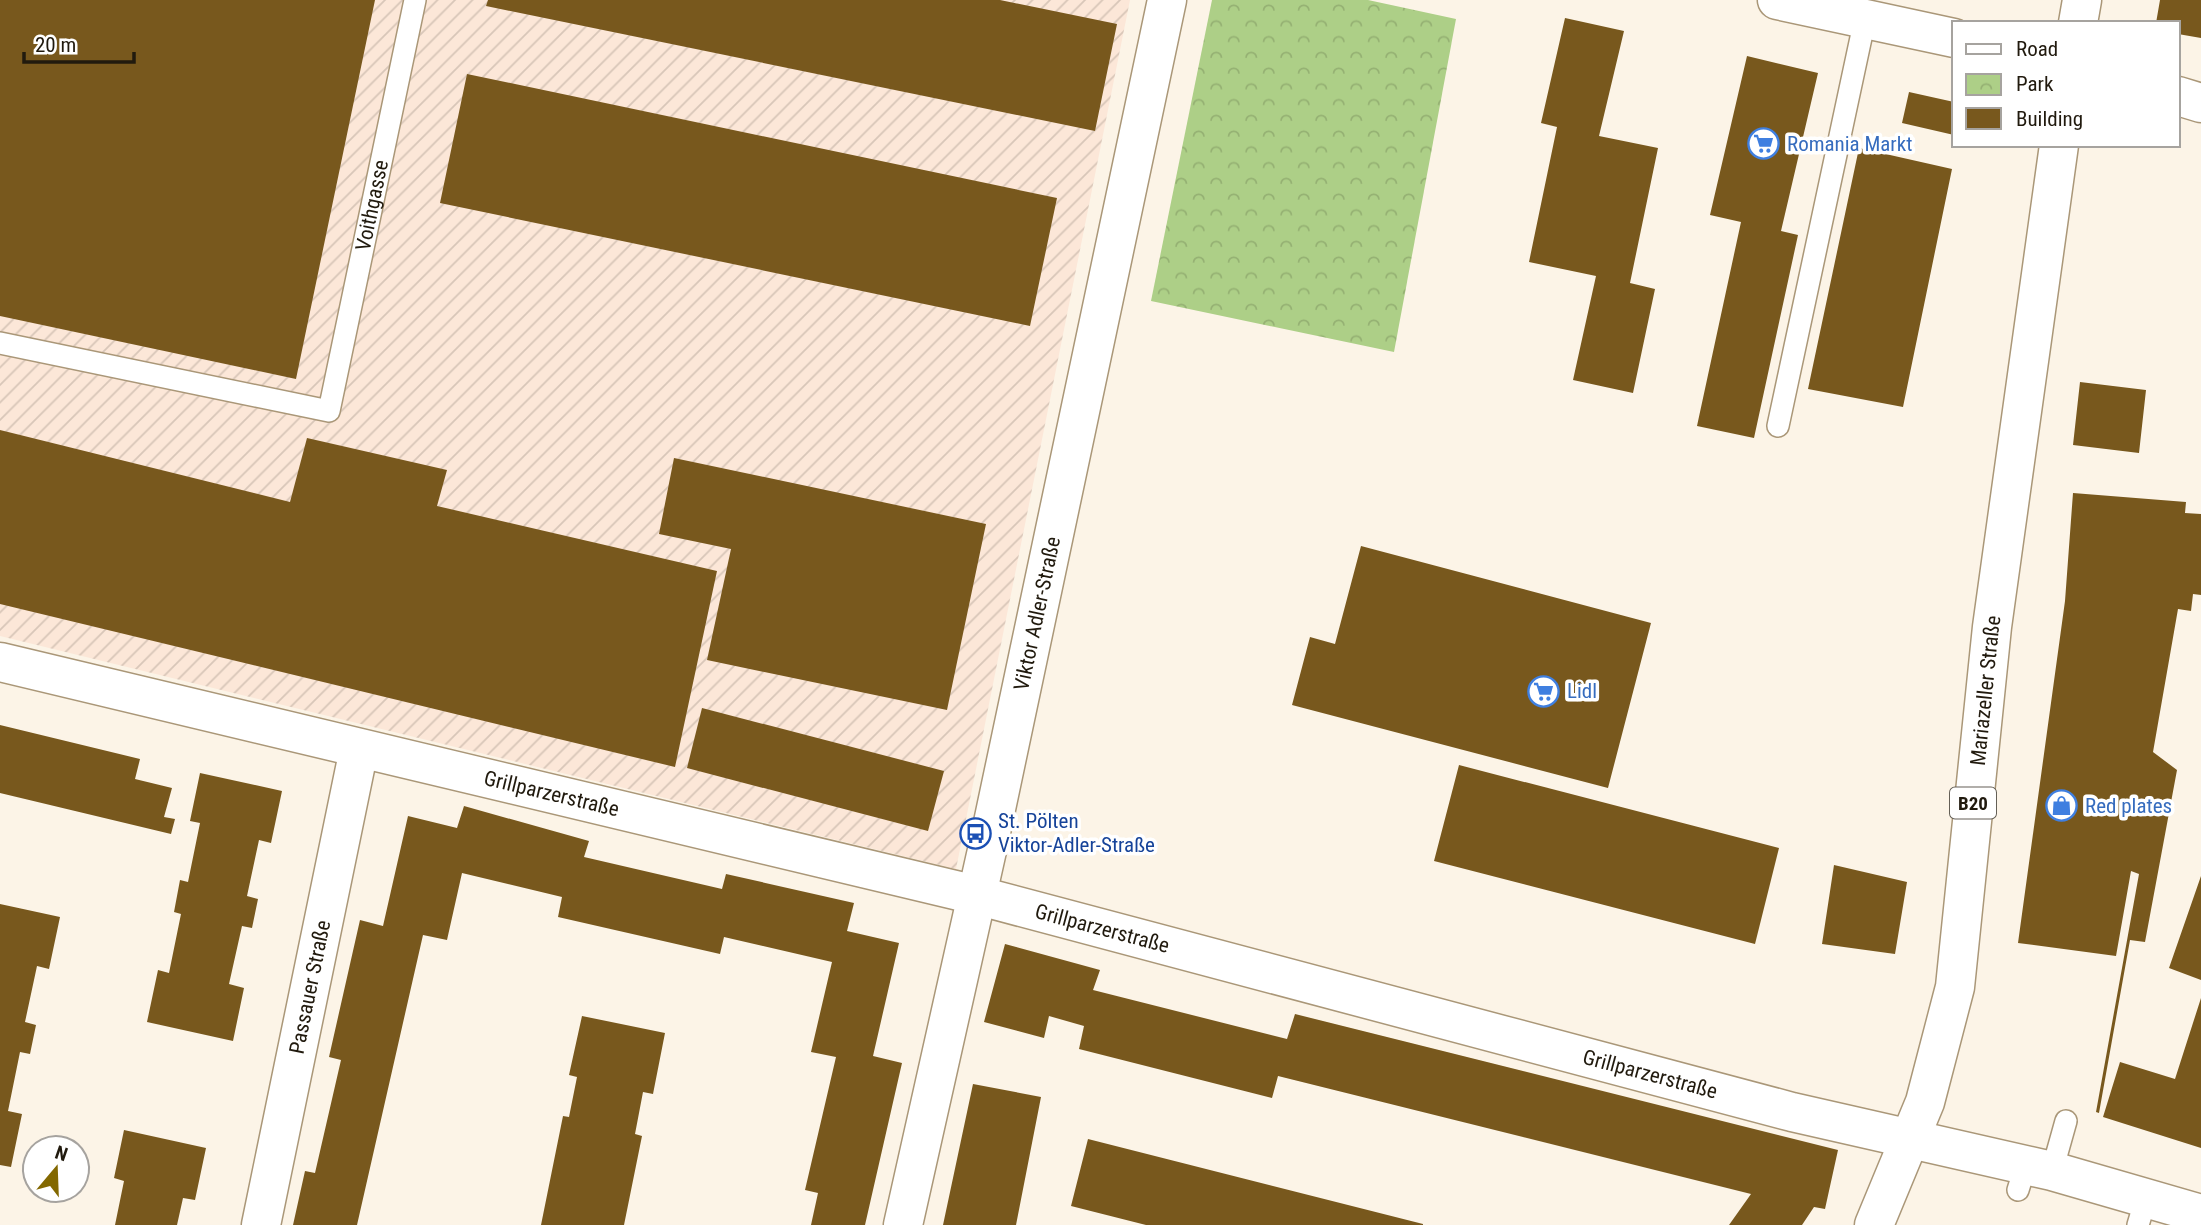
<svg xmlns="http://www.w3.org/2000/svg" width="2201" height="1225" font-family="'Roboto Condensed',sans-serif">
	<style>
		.industrial { fill: url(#industrial-furrows) }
		.park { fill: url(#park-crowns) }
		.building { fill: #78581d }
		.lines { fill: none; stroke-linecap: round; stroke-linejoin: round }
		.service-casing { stroke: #aa9778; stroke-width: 24 }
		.minor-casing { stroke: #aa9778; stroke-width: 41 }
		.primary-casing { stroke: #aa9778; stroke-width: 41 }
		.service { stroke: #fff; stroke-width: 21 }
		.minor { stroke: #fff; stroke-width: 38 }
		.primary { stroke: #fff; stroke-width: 38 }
		.labels { text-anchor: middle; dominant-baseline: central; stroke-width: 7; stroke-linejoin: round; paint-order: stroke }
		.shield { fill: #fff; stroke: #645f56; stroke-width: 2 }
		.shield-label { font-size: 19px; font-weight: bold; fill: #211a0e }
		.shop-label { font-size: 21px; fill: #366cbe; stroke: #fff; text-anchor: start }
		.street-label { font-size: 21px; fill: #211a0e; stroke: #fff }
		.transit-label { font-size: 21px; fill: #164399; stroke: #fff; text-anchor: start }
	</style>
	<defs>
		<pattern id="industrial-furrows" width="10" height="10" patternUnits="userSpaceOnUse" patternTransform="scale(1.75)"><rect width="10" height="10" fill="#fce7d8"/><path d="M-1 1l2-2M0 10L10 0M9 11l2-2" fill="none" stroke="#d8c6b8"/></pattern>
		<pattern id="park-crowns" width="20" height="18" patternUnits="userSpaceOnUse" patternTransform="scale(1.75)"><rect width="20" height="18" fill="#adcf87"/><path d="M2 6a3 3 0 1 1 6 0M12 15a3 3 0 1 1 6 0" fill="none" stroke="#95b173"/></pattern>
	</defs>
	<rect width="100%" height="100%" fill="#fcf4e7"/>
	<path class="industrial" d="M0,0h1130l-174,869 -956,-233z"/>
	<path class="park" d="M1212,0h156l88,19 -62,333 -243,-51z"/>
	<path class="building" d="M0,0h375l-79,379 -296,-63z
		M488,0h512l117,24 -22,107 -609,-125z
		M2160,0h41v38l-23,-4v-11h-22z
		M1565,18l59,13 -25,105 59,12 -28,135 25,6 -22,104 -60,-13 23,-104 -67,-14 28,-135 -16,-4z
		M1747,56l71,17 -37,158 17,4 -44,203 -57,-12 44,-204 -31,-7z
		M467,74l590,124 -27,128 -590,-123z
		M1909,92l45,10v33l-52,-12z
		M1859,148l93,21 -49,238 -95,-18z
		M2080,382l66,8 -7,63 -66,-8z
		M0,430l290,72 17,-64 140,32 -10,36 280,65 -42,196 -675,-163z
		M674,458l312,66 -39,186 -240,-50 24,-111 -72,-15z
		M2073,493l113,9 -1,11 16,1v81l-8,-1 -2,17 -13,-2 -25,143 24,18 -32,172 -15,-2 -31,173 -3,-1 43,-238 -8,-3 -15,85 -98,-13 47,-342z
		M1361,546l290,77 -43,165 -316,-83 18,-68 25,7z
		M702,708l242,63 -16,60 -241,-63z
		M0,725l140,34 -5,20 37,9 -8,29 11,2 -4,15 -171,-41z
		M1459,765l320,83 -24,96 -321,-83z
		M200,773l82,18 -11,52 -12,-3 -12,56 11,3 -6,29 -10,-2 -13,58 15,4 -11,53 -86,-19 11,-52 11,3 12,-59 -7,-2 6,-32 8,2 12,-59 -10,-2z
		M464,806l125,35 -5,16 138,32 4,-15 128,29 -7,28 52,12 -26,113 29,7 -37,162h-54l7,-32 -13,-3 31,-133 -25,-5 21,-90 -108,-25 -4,17 -162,-37 4,-20 -100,-24 -15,67 -24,-5 -66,290h-64l12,-54 10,2 26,-113 -12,-3 31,-137 23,6 25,-110 49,12z
		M1834,865l73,17 -12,72 -73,-10z
		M2201,876v104l-32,-12z
		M0,904l60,13 -11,52 -12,-3 -12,56 11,3 -6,29 -10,-2 -12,59 14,3 -11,53 -11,-2z
		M1005,944l95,26 -7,20 194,49 8,-25 543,136 -13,59 -11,-2 -12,18h-73l22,-31 -473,-118 -6,22 -193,-49 5,-23 -35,-10 -5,22 -60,-16z
		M2201,998v150l-98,-31 17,-55 55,17z
		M582,1016l83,17 -12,61 -10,-2 -8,42 7,2 -18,89h-83l22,-109 6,1 8,-40 -8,-2z
		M973,1084l68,13 -25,128h-73z
		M124,1130l82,18 -11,52 -12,-2 -6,27h-62l9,-44 -10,-3z
		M1088,1139l335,85v1h-277l-75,-19z"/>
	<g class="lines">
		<defs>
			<g id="service">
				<path id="s1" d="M0,343l329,68 86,-411"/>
				<path d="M1778,426l87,-407"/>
				<path d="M2052,1171l14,-50"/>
				<path d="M2018,1190l8,-26"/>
				<path d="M2138,1225l8,-27"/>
			</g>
			<g id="minor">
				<path d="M1777,0l177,38"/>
				<path d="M2178,96l23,7"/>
				<path id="s2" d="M0,662l976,233 816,217 260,59 149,43"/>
				<path id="s3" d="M261,1225l98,-476"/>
				<path id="s4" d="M903,1225l87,-388 177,-837"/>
			</g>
			<g id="primary">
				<path d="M2078,23l4,-23"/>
				<path id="s5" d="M1874,1225l51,-123 30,-115 37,-360 67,-482"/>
			</g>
		</defs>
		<use href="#service" class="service-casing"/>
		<use href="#minor" class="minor-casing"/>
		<use href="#primary" class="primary-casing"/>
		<use href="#service" class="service"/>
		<use href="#minor" class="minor"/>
		<use href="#primary" class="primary"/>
	</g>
	<defs>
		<symbol id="supermarket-ring" viewBox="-11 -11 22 22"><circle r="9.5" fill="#fff" stroke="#3f7fe0" stroke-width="1.5"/><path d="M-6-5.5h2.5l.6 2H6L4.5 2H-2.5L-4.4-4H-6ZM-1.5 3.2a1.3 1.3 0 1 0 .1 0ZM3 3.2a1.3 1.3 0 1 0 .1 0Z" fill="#3f7fe0"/></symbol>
		<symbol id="shop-ring" viewBox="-11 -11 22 22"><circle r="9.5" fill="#fff" stroke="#3f7fe0" stroke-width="1.5"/><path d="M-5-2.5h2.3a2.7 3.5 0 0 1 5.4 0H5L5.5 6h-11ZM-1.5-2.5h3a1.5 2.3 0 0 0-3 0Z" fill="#3f7fe0"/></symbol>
		<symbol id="bus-ring" viewBox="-11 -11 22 22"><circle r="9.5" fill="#fff" stroke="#1a4fb4" stroke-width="1.5"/><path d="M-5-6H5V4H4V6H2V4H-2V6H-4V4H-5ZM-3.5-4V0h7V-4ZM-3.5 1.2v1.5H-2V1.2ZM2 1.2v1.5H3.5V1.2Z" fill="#1a4fb4"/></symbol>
	</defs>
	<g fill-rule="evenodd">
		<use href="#supermarket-ring" x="1746" y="126" width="35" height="35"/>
		<use href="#supermarket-ring" x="1526" y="674" width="35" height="35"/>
		<use href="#shop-ring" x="2044" y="788" width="35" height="35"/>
		<use href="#bus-ring" x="958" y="816" width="35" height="35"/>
	</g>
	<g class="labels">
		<rect class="shield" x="1950" y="787.5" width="46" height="31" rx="5"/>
		<g class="shield-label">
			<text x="1973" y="803">B20</text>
		</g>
		<g class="shop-label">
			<text x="1787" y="144">Romania Markt</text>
			<text x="1567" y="691">Lidl</text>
			<text x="2085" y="806">Red plates</text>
		</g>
		<g class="street-label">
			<text stroke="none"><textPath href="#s1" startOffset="546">Voithgasse</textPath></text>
			<text stroke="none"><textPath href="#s4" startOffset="626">Viktor Adler-Straße</textPath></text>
			<text stroke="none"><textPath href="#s5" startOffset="550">Mariazeller Straße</textPath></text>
			<text stroke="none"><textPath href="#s2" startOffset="567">Grillparzerstraße</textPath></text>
			<text stroke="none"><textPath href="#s2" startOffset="1134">Grillparzerstraße</textPath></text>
			<text stroke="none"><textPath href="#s3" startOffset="243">Passauer Straße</textPath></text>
			<text stroke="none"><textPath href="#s2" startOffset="1701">Grillparzerstraße</textPath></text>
		</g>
		<g class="transit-label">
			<text x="998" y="821">St. Pölten<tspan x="998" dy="24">Viktor-Adler-Straße</tspan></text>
		</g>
	</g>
	<rect x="1952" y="21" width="228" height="126" fill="#ffffff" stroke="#a6a39f" stroke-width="2"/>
	<rect x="1966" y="44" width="35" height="10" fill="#ffffff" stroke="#a6a39f" stroke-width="2"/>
	<text x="2016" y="56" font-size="21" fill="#211a0e">Road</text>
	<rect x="1966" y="74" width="35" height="21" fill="url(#park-crowns)" stroke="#a6a39f" stroke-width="2"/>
	<text x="2016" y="91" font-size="21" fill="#211a0e">Park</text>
	<rect x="1966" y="108" width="35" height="21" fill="#78581d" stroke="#a6a39f" stroke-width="2"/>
	<text x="2016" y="126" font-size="21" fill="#211a0e">Building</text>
	<g transform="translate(56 1169) rotate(19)"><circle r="33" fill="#ffffff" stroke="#a6a39f" stroke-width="2"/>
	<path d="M0-5L12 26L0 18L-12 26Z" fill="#836800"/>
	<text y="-10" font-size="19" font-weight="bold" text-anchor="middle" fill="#211a0e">N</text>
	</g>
	<path d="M24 52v10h110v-10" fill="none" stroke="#211a0e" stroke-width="3.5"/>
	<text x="35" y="52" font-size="21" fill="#211a0e" stroke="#ffffff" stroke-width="5" paint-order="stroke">20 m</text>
</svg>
